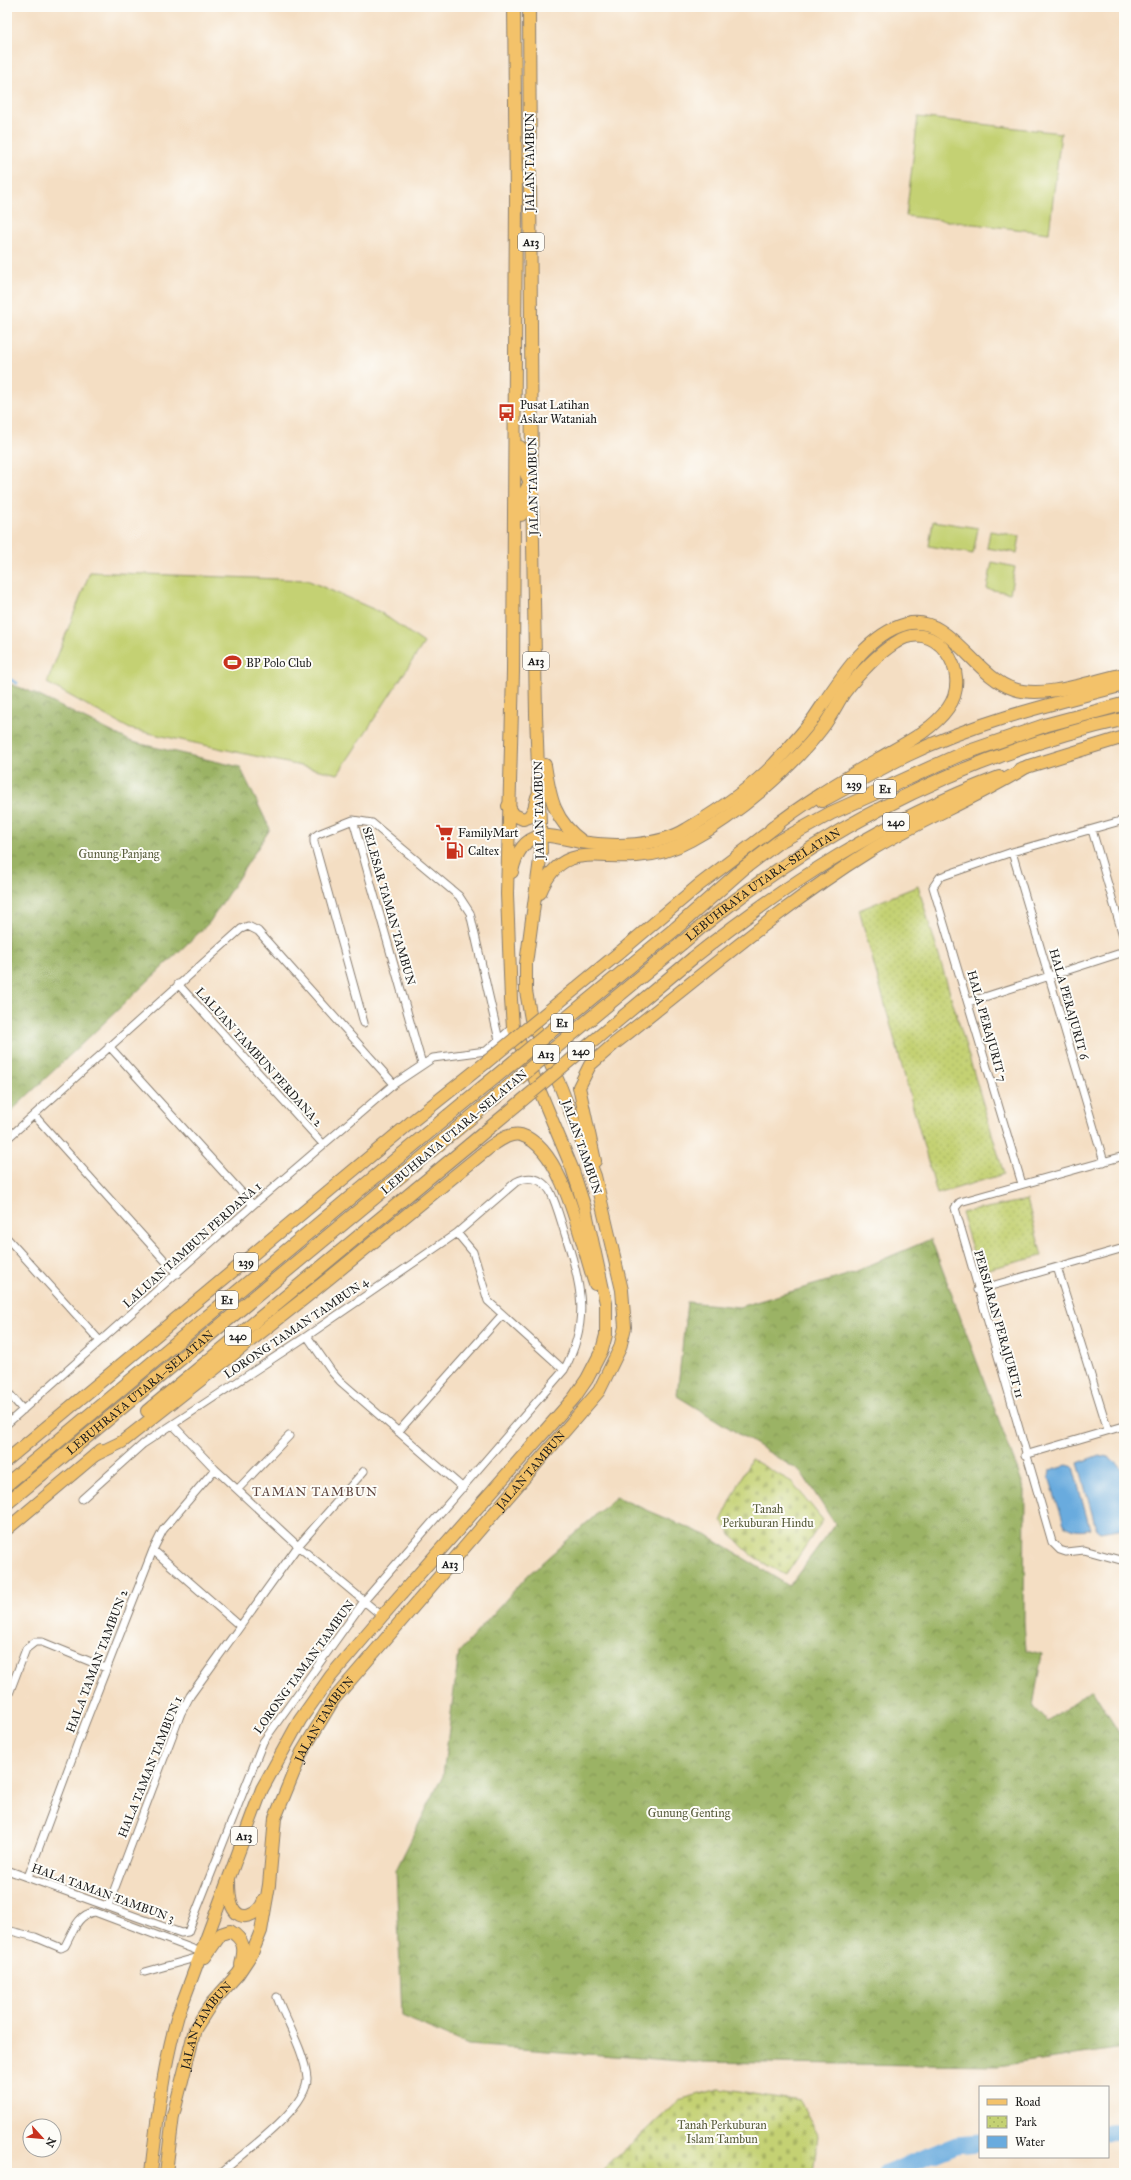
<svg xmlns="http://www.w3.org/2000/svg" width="1131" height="2180" font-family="'IM FELL Great Primer',serif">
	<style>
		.green { fill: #c4d173; stroke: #707648 }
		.forest { fill: url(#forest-crowns); stroke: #5c6840 }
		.cemetery { fill: url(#cemetery-stones); stroke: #707648 }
		.park { fill: url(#park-dots); stroke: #707648 }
		.water { fill: #69abde; stroke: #42647d }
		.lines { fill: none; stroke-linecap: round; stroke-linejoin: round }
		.stream { stroke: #69abde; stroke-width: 3 }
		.river { stroke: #69abde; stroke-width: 17 }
		.street-casing { stroke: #887d70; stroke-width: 9 }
		.primary-casing { stroke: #887d70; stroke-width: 14 }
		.highway-casing { stroke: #887d70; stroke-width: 15 }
		.street { stroke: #fff; stroke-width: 7 }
		.primary { stroke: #f3c26a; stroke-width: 12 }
		.highway { stroke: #f3c26a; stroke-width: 13 }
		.primary-bridge-casing { stroke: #887d70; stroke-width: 14; stroke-linecap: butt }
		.highway-bridge-casing { stroke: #887d70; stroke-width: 15; stroke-linecap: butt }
		.primary-bridge { stroke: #f3c26a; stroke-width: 12 }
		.highway-bridge { stroke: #f3c26a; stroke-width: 13 }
		.labels { text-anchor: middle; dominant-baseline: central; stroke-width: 4; stroke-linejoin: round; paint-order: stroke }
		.shield { fill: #fdfcf7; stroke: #605f5e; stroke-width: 1 }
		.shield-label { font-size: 11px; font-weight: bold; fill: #1c1c1c }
		.street-label { font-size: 12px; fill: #1c1c1c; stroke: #fdfcf7 }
		.poi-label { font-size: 12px; fill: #1c1c1c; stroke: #fdfcf7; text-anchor: start }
		.park-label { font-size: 12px; fill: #575b3a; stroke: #fdfcf7 }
		.neighbourhood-label { font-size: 13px; letter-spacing: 1px; fill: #5f453f; stroke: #fdfcf7 }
	</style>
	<defs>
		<pattern id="forest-crowns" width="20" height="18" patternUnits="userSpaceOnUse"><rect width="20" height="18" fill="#9bb365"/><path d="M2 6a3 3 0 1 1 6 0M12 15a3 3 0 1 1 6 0" fill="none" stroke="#7e9152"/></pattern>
		<pattern id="cemetery-stones" width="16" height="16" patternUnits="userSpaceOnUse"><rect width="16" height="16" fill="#c4d173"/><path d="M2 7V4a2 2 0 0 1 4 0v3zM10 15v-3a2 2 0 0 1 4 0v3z" fill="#a8b363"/></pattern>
		<pattern id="park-dots" width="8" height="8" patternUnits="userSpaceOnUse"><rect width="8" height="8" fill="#c4d173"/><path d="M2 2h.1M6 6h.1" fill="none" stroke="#a8b363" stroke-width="1.8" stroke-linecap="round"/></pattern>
	</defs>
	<rect width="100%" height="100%" fill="#fdfcf7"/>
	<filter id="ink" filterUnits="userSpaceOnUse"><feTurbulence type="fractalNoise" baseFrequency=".025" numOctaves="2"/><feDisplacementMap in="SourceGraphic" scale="8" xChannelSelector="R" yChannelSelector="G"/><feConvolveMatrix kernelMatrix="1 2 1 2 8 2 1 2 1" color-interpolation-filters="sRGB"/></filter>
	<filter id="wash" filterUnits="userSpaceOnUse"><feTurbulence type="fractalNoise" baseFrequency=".012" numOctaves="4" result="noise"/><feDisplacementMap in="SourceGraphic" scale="16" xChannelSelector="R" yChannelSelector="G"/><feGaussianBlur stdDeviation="0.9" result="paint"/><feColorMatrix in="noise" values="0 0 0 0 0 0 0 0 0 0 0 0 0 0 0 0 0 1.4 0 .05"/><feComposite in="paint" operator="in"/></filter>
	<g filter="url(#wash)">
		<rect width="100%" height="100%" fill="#f4dec3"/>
		<path class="green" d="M918,117l143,16 -12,100 -143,-17z
			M933,521l45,7 -5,26 -44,-8z
			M990,531l30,5 -3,17 -30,-5z
			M992,562l23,5 -5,26 -23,-4z
			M90,572l217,8 73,32 44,31 -86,131 -208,-45 -83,-46z"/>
		<path class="forest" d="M7,683l22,8 103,51 108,25 30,62 -61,94 -202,192z
			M931,1239l94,251 -1,132 2,28 16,4 -9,52 15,16 44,-33 32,52v307l-126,18 -305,-4 -225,-17 -66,-29 -6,-146 47,-95 16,-123 69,-77 88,-78 90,38 83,51 46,-62 -34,-52 -124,-76 10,-94 52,5 105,-31z"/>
		<path class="cemetery" d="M751,1459l41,23 31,38 -37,55c-33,-16 -43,-25 -65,-54z
			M719,2089l81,12 18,34 -5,38h-213l78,-73z"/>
		<path class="park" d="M918,886l86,288 -67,20 -78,-284z
			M1027,1200l15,56 -63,15 -18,-58z"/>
		<path class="water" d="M1099,1455l9,2 16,13v58l-23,4 -5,-4 -18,-65z
			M1066,1465l7,2 17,62c-9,3 -19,2 -26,-5l-15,-47 1,-7z"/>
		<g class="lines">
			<path class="stream" d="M7,678l10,5"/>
			<path class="river" d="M1108,2132l16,-1
				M887,2173l69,-28 24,-2"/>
		</g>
	</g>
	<g filter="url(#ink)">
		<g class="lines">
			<defs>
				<path id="street" d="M353,820l-35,14 -4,3v5l50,181
					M1092,830l32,109
					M1012,852l92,310
					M178,984l145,160
					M969,1002l155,-50
					M109,1046l144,159
					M422,1064l-69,-244 19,3 87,73 11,17 29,127
					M34,1115l143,159
					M7,1139l234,-210 7,-3 10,5 136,153
					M1124,1156l-164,46 -5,6 97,334 8,8 6,2 18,-2 40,11
					M1022,1184l-89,-297 7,-10 72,-25 112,-32
					M457,1233l16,19 15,49 76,69
					M7,1238l93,103
					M1057,1267l51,163
					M977,1290l147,-42
					M307,1336l25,36 8,9 123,107
					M7,1391l16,19
					M7,1424l246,-219 141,-121 39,-26 53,-7 27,-24
					M173,1425l42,44 83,77 84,70
					M398,1432l104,-117
					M1025,1455l99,-29
					M238,1489l51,-53
					M153,1550l87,76
					M7,1699l19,-50 9,-7h7l64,26
					M7,1870l174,63 7,-1 75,-190 101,-141 200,-231c26,-47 18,-84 2,-133 -5,-15 -9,-32 -16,-46 -9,-13 -20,-16 -34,-9l-59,51 -150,103 -164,108 -61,55
					M28,1877l56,-151 69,-176 10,-20 52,-61
					M108,1906l73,-193 9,-17 108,-150 66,-75
					M7,1930l28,7 26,11 4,-2c8,-14 12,-32 30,-34l106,40
					M145,1972l54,-15
					M221,2173c22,-20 87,-65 86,-95 -2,-25 -21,-57 -30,-81"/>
				<g id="primary">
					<path d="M520,447l1,15 9,21"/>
					<path d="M521,515v-15l11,-22"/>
					<path d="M545,765c5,33 9,56 38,77"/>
					<path d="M1020,769l104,-32"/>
					<path d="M822,801c29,-15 57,-32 86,-46 68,-33 143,-51 216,-70"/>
					<path d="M508,806l6,9 9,4 6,-2 5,-8 3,-12"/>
					<path d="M512,872c3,-15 10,-32 28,-36 11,-2 29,4 40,6 32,5 79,5 107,-13 30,-18 62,-39 87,-65 13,-14 27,-29 39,-45 23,-33 51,-84 93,-95 44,-11 68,53 108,65 31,10 78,-8 110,-15"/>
					<path d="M540,893c21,-51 53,-34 97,-37 18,-1 38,-7 54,-16 46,-25 100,-71 132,-113 8,-11 14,-23 21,-34 14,-18 31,-37 51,-50 39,-28 79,29 53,65 -16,23 -46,37 -70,51 -37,22 -73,43 -107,70"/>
					<path d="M620,952l79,-67 79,-60"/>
					<path d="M693,958c95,-76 192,-138 306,-181"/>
					<path d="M595,1161l-16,-74 11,-22 24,-21c83,-64 164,-136 254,-192 51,-32 108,-53 160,-86"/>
					<path d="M147,1411l323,-267"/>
					<path d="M95,1455l27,-13 184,-145 184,-150c9,-6 20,-15 31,-12 43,13 61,112 74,149"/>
					<path d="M7,1460l403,-337 74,-59"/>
					<path d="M7,1529l94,-79"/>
					<path d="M229,1881c0,9 0,17 3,25 8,19 27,8 32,-6"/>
					<path d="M205,1957l16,-23 9,-3c15,9 15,18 11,34"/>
					<path d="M151,2173c6,-54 12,-106 27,-158l84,-226 38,-69 31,-44 51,-60 192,-218 13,-19 15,-29 4,-15v-32l-21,-95 -13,-40 -59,-141 -2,-27 -4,-106 6,-222 3,-473 -2,-192"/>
					<path id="s1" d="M166,2173l7,-57 22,-87 16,-25 27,-30 14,-21 9,-22 8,-46 6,-67 27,-66 32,-53 265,-308 21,-43 5,-21 -3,-37 -27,-114 -34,-88 -30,-69 -5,-28v-27l15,-112 -5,-138 -4,-228 -3,-479"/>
				</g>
				<g id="highway">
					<path d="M675,929l69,-61 33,-25 54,-30 128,-58 87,-30 78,-21"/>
					<path id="s2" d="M682,943c130,-110 275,-186 442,-224"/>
					<path d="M7,1484l441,-368"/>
					<path id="s3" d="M7,1503l450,-374"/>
				</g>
			</defs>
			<use href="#street" class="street-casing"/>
			<use href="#primary" class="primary-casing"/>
			<use href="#highway" class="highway-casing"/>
			<use href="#street" class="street"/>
			<use href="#primary" class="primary"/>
			<use href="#highway" class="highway"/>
			<defs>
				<path id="primary-bridge" d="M484,1064l136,-112
					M470,1144l223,-186"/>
				<path id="highway-bridge" d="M448,1116l227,-187
					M457,1129l225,-186"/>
			</defs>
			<use href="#primary-bridge" class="primary-bridge-casing"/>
			<use href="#highway-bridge" class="highway-bridge-casing"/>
			<use href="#primary-bridge" class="primary-bridge"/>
			<use href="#highway-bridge" class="highway-bridge"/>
		</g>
	</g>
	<defs>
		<symbol id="bus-bare" viewBox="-9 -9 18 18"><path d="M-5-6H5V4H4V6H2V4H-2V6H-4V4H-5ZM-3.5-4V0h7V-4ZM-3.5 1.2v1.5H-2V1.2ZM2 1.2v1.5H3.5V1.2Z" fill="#c8321e" stroke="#fdfcf7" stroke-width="2.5" paint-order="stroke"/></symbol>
		<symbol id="stadium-bare" viewBox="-9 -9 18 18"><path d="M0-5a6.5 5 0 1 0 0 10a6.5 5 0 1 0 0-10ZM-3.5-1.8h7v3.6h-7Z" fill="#c8321e" stroke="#fdfcf7" stroke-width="2.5" paint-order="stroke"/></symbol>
		<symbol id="supermarket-bare" viewBox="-9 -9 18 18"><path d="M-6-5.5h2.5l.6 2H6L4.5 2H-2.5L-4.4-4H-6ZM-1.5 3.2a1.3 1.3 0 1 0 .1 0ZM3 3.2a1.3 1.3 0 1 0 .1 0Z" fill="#c8321e" stroke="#fdfcf7" stroke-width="2.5" paint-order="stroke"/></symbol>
		<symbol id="fuel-bare" viewBox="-9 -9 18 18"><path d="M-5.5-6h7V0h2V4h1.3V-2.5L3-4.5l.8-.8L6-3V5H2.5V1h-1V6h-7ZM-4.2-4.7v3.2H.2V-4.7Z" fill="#c8321e" stroke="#fdfcf7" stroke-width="2.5" paint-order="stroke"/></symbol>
	</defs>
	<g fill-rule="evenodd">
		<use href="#bus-bare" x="494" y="400" width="25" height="25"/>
		<use href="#stadium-bare" x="220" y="650" width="25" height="25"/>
		<use href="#supermarket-bare" x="432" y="820" width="25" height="25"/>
		<use href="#fuel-bare" x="442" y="838" width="25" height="25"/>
	</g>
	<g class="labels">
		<g class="shield">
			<rect x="518" y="233" width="26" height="18" rx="3"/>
			<rect x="523" y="652" width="26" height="18" rx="3"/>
			<rect x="842" y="775" width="24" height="18" rx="3"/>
			<rect x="874" y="780" width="22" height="18" rx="3"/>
			<rect x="883" y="813" width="26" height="18" rx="3"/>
			<rect x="551" y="1014" width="22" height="18" rx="3"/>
			<rect x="568" y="1042" width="26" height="18" rx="3"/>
			<rect x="533" y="1045" width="26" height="18" rx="3"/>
			<rect x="234" y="1253" width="24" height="18" rx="3"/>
			<rect x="216" y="1291" width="22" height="18" rx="3"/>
			<rect x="225" y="1327" width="26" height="18" rx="3"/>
			<rect x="437" y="1555" width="26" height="18" rx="3"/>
			<rect x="231" y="1827" width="26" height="18" rx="3"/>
		</g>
		<g class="shield-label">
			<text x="531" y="242">A13</text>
			<text x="536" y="661">A13</text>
			<text x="854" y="784">239</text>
			<text x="885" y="789">E1</text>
			<text x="896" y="822">240</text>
			<text x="562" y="1023">E1</text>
			<text x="581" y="1051">240</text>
			<text x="546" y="1054">A13</text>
			<text x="246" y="1262">239</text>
			<text x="227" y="1300">E1</text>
			<text x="238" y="1336">240</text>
			<text x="450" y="1564">A13</text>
			<text x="244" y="1836">A13</text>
		</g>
		<g class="street-label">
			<text transform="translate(530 162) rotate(-90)">JALAN TAMBUN</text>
			<text transform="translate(533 486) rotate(-91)">JALAN TAMBUN</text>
			<text transform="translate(539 810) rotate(-91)">JALAN TAMBUN</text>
			<text stroke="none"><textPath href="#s2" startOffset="100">LEBUHRAYA UTARA–SELATAN</textPath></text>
			<text transform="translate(389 906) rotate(74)">SELESAR TAMAN TAMBUN</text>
			<text transform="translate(1069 1004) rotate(74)">HALA PERAJURIT 6</text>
			<text transform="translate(987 1026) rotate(74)">HALA PERAJURIT 7</text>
			<text transform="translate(259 1057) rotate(48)">LALUAN TAMBUN PERDANA 2</text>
			<text transform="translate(454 1132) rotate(-40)">LEBUHRAYA UTARA–SELATAN</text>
			<text transform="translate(582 1147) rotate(71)">JALAN TAMBUN</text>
			<text transform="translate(192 1245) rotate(-42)">LALUAN TAMBUN PERDANA 1</text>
			<text transform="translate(999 1324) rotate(74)">PERSIARAN PERAJURIT 11</text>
			<text transform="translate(296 1328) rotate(-34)">LORONG TAMAN TAMBUN 4</text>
			<text stroke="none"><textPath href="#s3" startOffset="173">LEBUHRAYA UTARA–SELATAN</textPath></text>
			<text stroke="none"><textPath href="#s1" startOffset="815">JALAN TAMBUN</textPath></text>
			<text transform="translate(97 1661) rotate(-69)">HALA TAMAN TAMBUN 2</text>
			<text transform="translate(304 1667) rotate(-54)">LORONG TAMAN TAMBUN</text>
			<text stroke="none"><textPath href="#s1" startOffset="491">JALAN TAMBUN</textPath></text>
			<text transform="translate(150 1767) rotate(-68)">HALA TAMAN TAMBUN 1</text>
			<text transform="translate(103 1893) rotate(20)">HALA TAMAN TAMBUN 3</text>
			<text stroke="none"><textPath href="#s1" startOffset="155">JALAN TAMBUN</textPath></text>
		</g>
		<g class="poi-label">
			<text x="520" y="405">Pusat Latihan<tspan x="520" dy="14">Askar Wataniah</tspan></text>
			<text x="246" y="663">BP Polo Club</text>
			<text x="458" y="833">FamilyMart</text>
			<text x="468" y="851">Caltex</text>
		</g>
		<g class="park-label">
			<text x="119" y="854">Gunung Panjang</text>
			<text x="768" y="1509">Tanah<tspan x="768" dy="14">Perkuburan Hindu</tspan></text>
			<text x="689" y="1813">Gunung Genting</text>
			<text x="722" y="2125">Tanah Perkuburan<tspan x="722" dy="14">Islam Tambun</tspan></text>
		</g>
		<g class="neighbourhood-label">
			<text x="315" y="1492">TAMAN TAMBUN</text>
		</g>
	</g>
	<rect width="1131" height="2180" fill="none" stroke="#fdfcf7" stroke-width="24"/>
	<rect x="979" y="2086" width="130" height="72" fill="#fdfcf7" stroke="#a3a29f"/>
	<rect x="987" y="2099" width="20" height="6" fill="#f3c26a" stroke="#a3a29f"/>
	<text x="1015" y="2106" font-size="12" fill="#1c1c1c">Road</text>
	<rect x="987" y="2116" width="20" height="12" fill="url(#park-dots)" stroke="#a3a29f"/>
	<text x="1015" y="2126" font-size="12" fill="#1c1c1c">Park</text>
	<rect x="987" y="2136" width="20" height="12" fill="#69abde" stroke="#a3a29f"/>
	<text x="1015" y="2146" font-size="12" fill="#1c1c1c">Water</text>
	<g transform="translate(42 2138) rotate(117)"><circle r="19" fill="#fdfcf7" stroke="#a3a29f"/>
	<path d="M0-3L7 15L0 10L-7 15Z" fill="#c8321e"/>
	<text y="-6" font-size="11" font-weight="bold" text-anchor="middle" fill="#1c1c1c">N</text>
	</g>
</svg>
